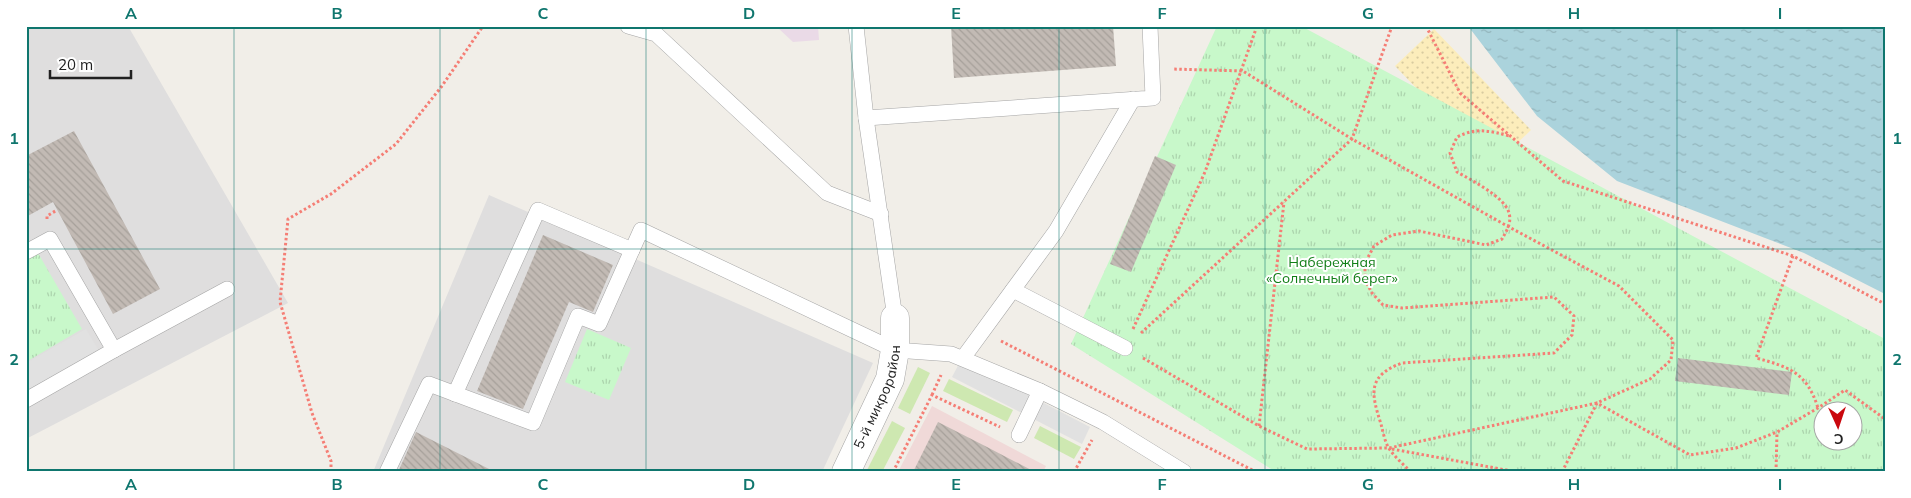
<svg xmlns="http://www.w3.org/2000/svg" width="1911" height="498" font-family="Mulish,sans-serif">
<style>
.residential{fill:#dfdede}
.commercial{fill:#f0d9d8}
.industrial{fill:#eadae7}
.grass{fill:#cee8b1}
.sand{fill:url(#sand-dots)}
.park{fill:url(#park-tufts);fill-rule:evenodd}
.parking{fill:#e1e1e1}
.water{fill:url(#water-ripples)}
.building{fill:url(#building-back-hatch)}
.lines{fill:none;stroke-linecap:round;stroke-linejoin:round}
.service-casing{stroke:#a5a5a5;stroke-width:16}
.minor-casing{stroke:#a5a5a5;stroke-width:29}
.path{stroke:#f57e75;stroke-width:3;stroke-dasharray:2.5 2.5;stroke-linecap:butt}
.service{stroke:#fff;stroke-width:15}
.minor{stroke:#fff;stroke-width:28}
.grid{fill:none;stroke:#0f766e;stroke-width:1;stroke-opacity:0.55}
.labels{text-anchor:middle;stroke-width:4;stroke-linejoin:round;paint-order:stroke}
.park-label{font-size:14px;fill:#107e16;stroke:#fff}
.street-label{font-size:14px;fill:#212121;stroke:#fff}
.neatline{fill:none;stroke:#0f766e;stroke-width:2}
.grid-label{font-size:16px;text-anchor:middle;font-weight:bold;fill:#0f766e}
</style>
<defs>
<pattern id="sand-dots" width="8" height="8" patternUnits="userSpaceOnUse" patternTransform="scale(1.25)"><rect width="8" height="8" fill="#fcedbb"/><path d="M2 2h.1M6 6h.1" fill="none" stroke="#d8cba0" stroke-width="1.8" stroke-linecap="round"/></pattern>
<pattern id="park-tufts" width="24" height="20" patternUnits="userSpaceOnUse" patternTransform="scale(1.25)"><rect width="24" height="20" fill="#c8f8ca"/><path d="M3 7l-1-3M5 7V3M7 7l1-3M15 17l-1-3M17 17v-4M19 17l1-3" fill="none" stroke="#acd4ad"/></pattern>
<pattern id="water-ripples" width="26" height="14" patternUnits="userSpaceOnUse" patternTransform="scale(1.25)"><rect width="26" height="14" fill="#abd3dc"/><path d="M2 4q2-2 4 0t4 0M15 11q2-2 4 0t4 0" fill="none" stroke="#93b5bc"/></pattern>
<pattern id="building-back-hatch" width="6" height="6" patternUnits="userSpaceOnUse" patternTransform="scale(1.25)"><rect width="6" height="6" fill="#c2bab4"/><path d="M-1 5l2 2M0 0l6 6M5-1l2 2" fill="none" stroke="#a6a09a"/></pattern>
</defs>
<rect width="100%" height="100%" fill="#f1eee8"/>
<g class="residential">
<polygon points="26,26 128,26 288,303 26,439"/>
<polygon points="489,195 873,363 822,472 373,472"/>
</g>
<polygon class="commercial" points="932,406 1046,466 1043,472 898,472"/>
<polygon class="industrial" points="776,26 818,26 819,40 793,42"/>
<g class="grass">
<polygon points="918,367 930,373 910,414 898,408"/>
<polygon points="949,379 1013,410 1007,422 943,391"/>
<polygon points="892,421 905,428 882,472 866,472"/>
<polygon points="1040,426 1081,447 1074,459 1034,438"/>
</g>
<polygon class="sand" points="1434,29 1531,130 1492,167 1395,66"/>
<g class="park">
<path d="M1217,26H1301L1885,339V472H1276L1071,344ZM1824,410H1854V440H1824Z"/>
<polygon points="38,253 82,329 26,362 26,259"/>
<polygon points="587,329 631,348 609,400 565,382"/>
</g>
<g class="parking">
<polygon points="86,329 99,351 26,391 26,363"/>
<polygon points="961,360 1090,427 1082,444 952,377"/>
</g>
<polygon class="water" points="1468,26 1885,26 1885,294 1804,253 1617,181 1537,116"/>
<g class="building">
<polygon points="951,26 1113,26 1116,66 954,78"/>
<polygon points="74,131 160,289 113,314 53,202 26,217 26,156"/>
<polygon points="1155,156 1176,165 1131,272 1110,264"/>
<polygon points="543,235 613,265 593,312 569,302 523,409 477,391"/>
<polygon points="1678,358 1792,372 1789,395 1675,381"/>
<polygon points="938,422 987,447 1035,472 913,472"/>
<polygon points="416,432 495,472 398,472"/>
</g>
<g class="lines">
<g class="service-casing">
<g id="service">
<polyline points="628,26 656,34 827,193 881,214"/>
<polyline points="856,26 866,118 895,318"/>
<polyline points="866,118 1153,98 1150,26"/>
<polyline points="26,252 50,239 114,350"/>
<polyline points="1013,290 1125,348"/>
<polyline points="963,358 1056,231 1133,99"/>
<polyline points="455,394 538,210 632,250"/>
<polyline points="26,400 114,350 227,289"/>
<polyline points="1019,435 1040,391"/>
<polyline points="387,472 429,384 533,423 578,316 599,324 641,230 895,350 951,354 1040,391 1103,422 1184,472"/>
</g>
</g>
<g class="minor-casing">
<g id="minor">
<path id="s1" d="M846,472L890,379L895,350V318"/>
</g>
</g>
<g class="path">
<polyline points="1426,26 1460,93 1563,181 1793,256 1885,304"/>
<polyline points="47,219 47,216 57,210"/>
<path d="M1793,256L1756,358C1790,367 1807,373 1818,408"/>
<polyline points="1133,329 1205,172 1257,26"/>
<polyline points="1141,333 1352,139 1392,26"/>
<polyline points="1001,341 1256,472"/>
<polyline points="1143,358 1259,426 1307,449 1389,448 1597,403 1650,379 1671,360 1673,340 1619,286 1509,227 1352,139 1243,71 1172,69"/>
<polyline points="932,395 941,375"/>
<polyline points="1259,426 1284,202"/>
<polyline points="1392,449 1517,472"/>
<polyline points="331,472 331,461 312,413 280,302 288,219 331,194 396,144 442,86 483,26"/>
<polyline points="893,472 932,395 1000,427"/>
<polyline points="1074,472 1092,440"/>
<path d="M1411,472C1404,465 1396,458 1390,450C1385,443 1383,432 1381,424C1371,393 1367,376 1402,363L1554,353L1572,335L1574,316L1554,297L1402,308L1383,305L1372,293L1365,280V263L1374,246L1392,235L1419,231L1486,245L1502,239C1506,232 1512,223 1509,213C1505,197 1471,180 1457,172L1450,153L1457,137C1477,127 1489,131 1510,136"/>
<polyline points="1562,472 1597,403 1690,455 1736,448 1777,432 1818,408 1845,390 1885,419"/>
<polyline points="1776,472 1777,432"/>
</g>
<use href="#service" class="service"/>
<use href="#minor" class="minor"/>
</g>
<path class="grid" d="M234,26V472M440,26V472M646,26V472M852,26V472M1059,26V472M1265,26V472M1471,26V472M1677,26V472M26,249H1885"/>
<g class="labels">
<g class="park-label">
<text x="1332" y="267">Набережная<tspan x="1332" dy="16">«Солнечный берег»</tspan></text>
</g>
<g class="street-label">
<text dy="5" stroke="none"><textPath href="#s1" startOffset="82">5-й микрорайон</textPath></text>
</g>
</g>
<rect width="1911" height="498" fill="none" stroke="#ffffff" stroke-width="55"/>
<g transform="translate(1838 426) rotate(177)"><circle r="24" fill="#ffffff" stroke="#a6a6a6"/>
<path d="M0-4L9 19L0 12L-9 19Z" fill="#ca080e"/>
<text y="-8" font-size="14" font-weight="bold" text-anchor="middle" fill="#212121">С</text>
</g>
<path d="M50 70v8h81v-8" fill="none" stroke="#212121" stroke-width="2.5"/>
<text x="58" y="70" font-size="15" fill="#212121" stroke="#ffffff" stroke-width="4" paint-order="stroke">20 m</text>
<rect x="28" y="28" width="1856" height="442" class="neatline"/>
<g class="grid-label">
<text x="131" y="19">A</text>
<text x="337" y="19">B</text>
<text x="543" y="19">C</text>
<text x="749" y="19">D</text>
<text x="956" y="19">E</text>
<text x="1162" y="19">F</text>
<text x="1368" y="19">G</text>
<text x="1574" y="19">H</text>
<text x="1780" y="19">I</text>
<text x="14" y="144">1</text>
<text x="1897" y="144">1</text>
<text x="14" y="365">2</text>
<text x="1897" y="365">2</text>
<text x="131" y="490">A</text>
<text x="337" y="490">B</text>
<text x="543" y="490">C</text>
<text x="749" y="490">D</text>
<text x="956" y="490">E</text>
<text x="1162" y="490">F</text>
<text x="1368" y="490">G</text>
<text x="1574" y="490">H</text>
<text x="1780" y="490">I</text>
</g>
</svg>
